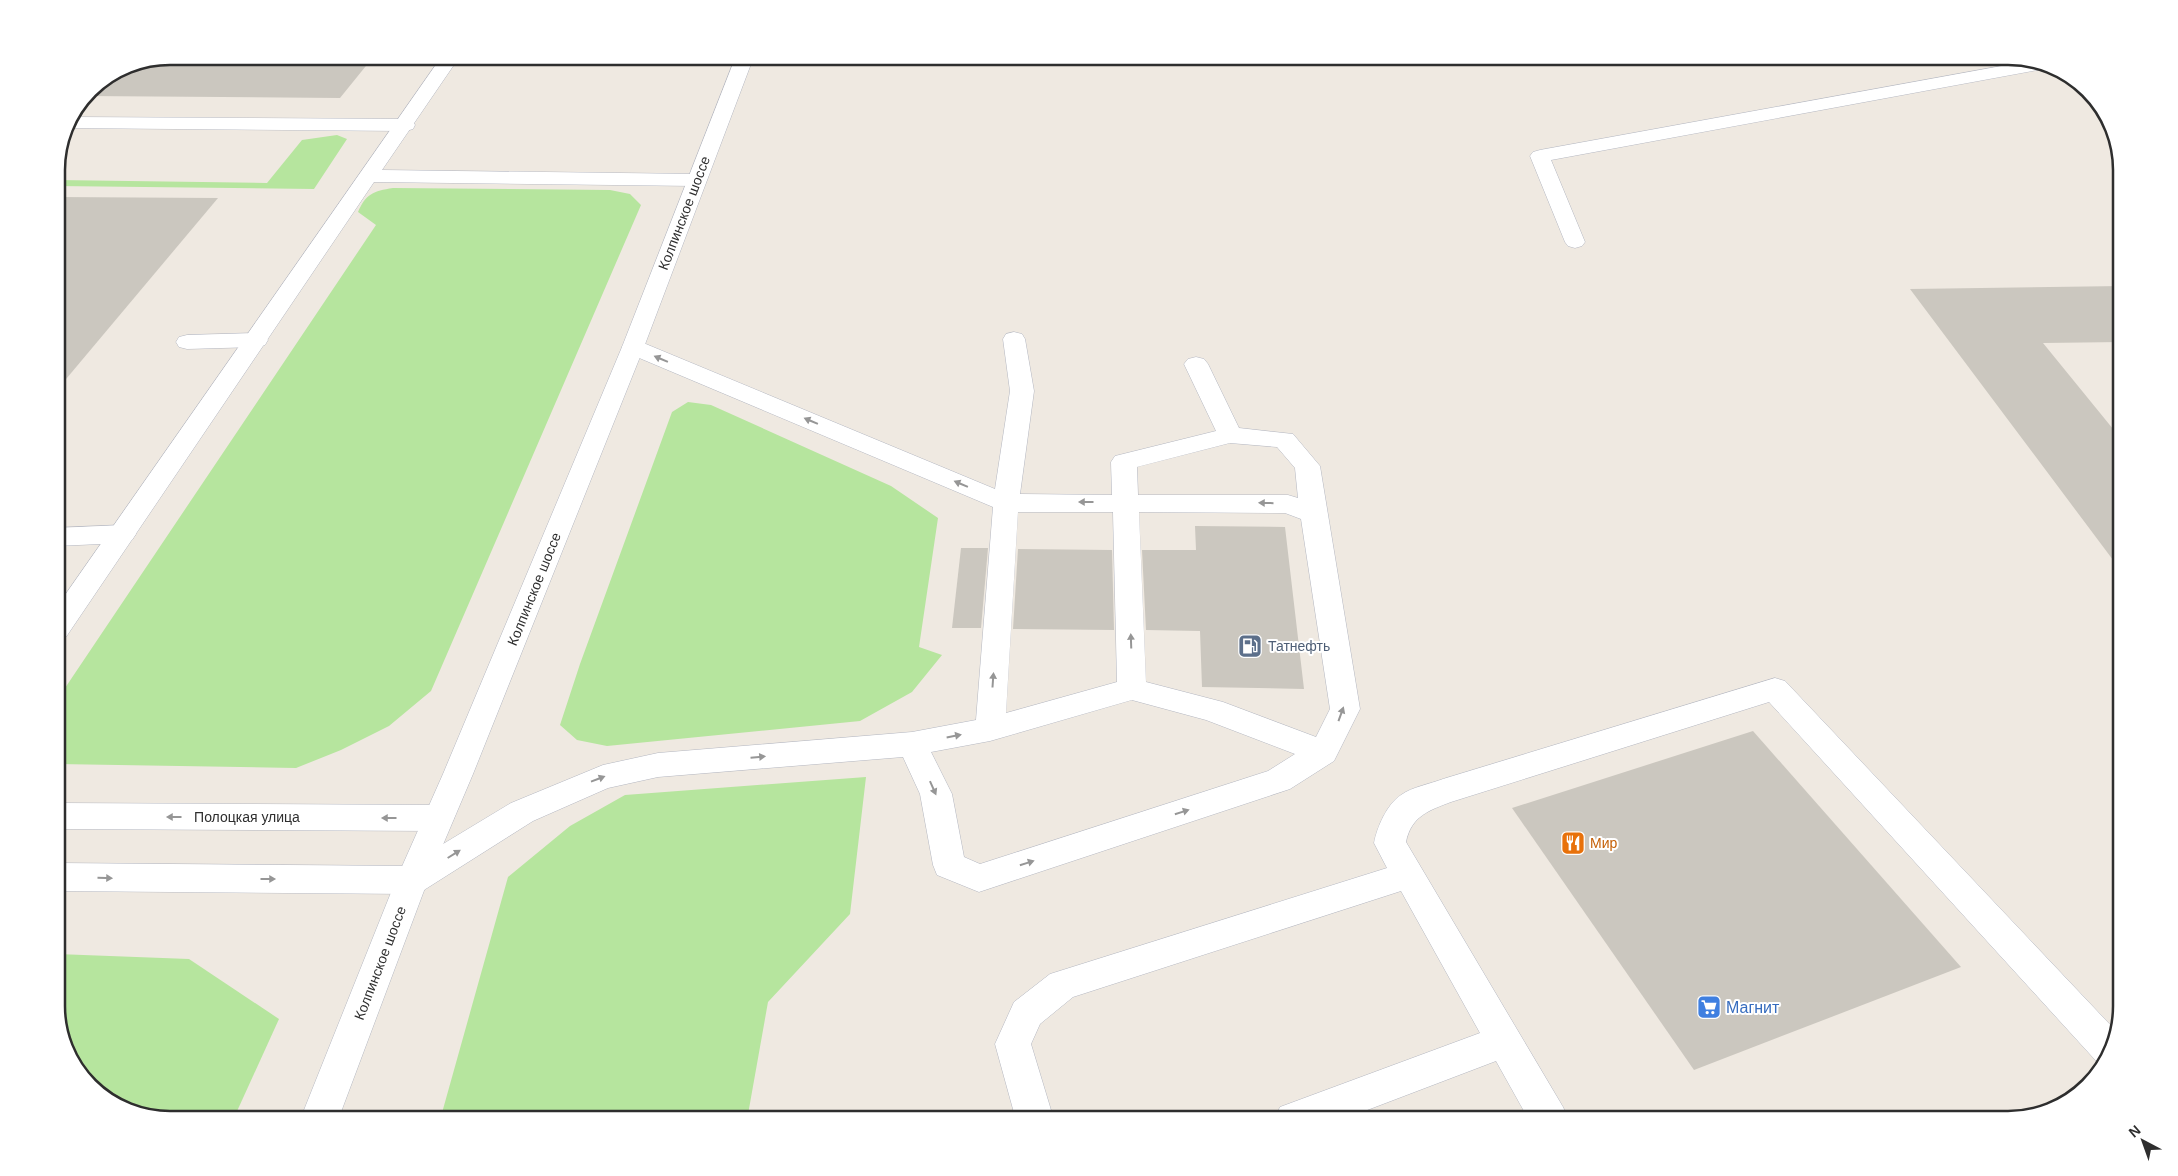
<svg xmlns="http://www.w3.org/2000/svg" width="2178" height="1176" font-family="Helvetica,sans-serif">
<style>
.green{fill:#b6e59e}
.building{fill:#cbc7bf}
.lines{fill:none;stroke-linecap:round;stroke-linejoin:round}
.lane-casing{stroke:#b4b7c1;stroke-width:1}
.street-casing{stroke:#b4b7c1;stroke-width:1}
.secondary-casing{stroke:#b4b7c1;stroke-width:1}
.lane{fill:#fff;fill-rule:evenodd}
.street{fill:#fff;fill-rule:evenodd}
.secondary{fill:#fff;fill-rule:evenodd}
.oneway{fill:#969696}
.labels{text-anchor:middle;stroke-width:4;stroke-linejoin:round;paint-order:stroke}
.street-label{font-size:14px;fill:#2e2e2e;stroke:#fff}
.service-label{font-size:14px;fill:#4e5e75;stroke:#fff;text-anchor:start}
.food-label{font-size:14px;fill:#c56008;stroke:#fff;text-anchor:start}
.near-shop-label{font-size:16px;fill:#366cbe;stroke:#fff;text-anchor:start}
.rim{fill:none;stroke:#2e2e2e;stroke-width:2.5}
</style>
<rect width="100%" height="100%" fill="#efe9e1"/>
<g class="green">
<polygon points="337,135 347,139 314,189 56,186 56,180 267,183 302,140"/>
<path d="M393,188L610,190L630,194L641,205L431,691L389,726L341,750L296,768L57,764V692L63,691L376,225L358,212C366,194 373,191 393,188Z"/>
<polygon points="688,402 711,405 891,486 938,518 919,647 942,655 912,692 860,721 607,746 577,740 560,725 580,664 672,412"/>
<polygon points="866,777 850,914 768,1002 747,1120 440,1120 508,877 570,826 625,795"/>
<polygon points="57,954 189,959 279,1019 233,1120 170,1120 119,1108 75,1069 57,1014"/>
</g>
<g class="building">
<polygon points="170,56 304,57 374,56 340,98 85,96 90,89 126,65"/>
<polygon points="56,197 218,198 56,391"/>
<polygon points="2122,286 2122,342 2043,343 2122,440 2122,572 1910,289"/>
<polygon points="1195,526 1285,527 1304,689 1202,687 1200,631 1146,630 1142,550 1196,550"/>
<polygon points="961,548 988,548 981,628 952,628"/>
<polygon points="1018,549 1112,550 1114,630 1013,629"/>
<polygon points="1753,731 1961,967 1694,1070 1512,808"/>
</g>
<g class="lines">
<g class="lane-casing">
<g id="lane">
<polygon points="2029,61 2050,66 2043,69 1551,160 1585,242 1582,246 1575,248 1568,246 1565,242 1530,156 1533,152 1540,150"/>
<polygon points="71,117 406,119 413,121 415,125 413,129 406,131 65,128"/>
<path d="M1014,332L1022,334L1025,339L1034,391L1020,494L1112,495L1111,462L1115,456L1216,431L1184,364L1188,359L1196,357L1204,359L1208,364L1239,428L1293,434L1320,466L1360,709L1334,761L1290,789L979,892L937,875L933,865L920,794L903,757L658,777L608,788L533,821L424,890L412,894L400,890L396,880L400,870L511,803L603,765L658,753L912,732L976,720L993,507L625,352L622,347L625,342L633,340L641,342L995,489L1010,391L1003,339L1006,334ZM1230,443L1277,447L1295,468L1298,498L1288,495H1138L1137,467ZM1018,512H1113L1117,682L1006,713ZM1139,512L1285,513L1301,519L1330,709L1316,737L1223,702L1146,682ZM1132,700L1206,720L1295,754L1268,771L980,864L964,857L952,794L931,752L990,741Z"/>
<polygon points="257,333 265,335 268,340 265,345 257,347 187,349 179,347 176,342 179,337 187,335"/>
<polygon points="123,525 132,528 136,534 132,540 123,543 56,546 56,528"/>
<path d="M1775,678L1785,681L2116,1031L2110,1057L2103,1065L2098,1063L1769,702L1451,802C1430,810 1411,816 1406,842L1563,1107L1569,1120H1529L1496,1061L1341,1120H1274L1280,1107L1480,1033L1401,891L1073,997L1040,1024L1031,1044L1054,1120H1016L995,1044L1014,1002L1050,974L1387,868L1374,843C1377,827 1387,804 1401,795C1412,787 1430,784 1443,779Z"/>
</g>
</g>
<g class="street-casing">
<g id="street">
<polygon points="442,56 460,56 382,170 696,174 703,176 706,180 703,184 696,186 374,182 66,637 56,640 56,608"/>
<polygon points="57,803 438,805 449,809 454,818 449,827 438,831 57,829"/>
<polygon points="57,863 412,866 424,870 428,880 424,890 412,894 57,891"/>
</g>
</g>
<g class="secondary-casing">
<polygon id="secondary" points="736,56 754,56 644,347 473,774 428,880 338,1120 300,1120 396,880 443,774 622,347"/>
</g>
<use href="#lane" class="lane"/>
<use href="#street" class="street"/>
<use href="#secondary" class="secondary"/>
</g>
<defs><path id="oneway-solid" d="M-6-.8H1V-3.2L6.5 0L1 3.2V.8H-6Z" transform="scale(1.25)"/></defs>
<g class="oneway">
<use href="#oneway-solid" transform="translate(661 359) rotate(-157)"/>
<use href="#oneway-solid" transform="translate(811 421) rotate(-157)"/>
<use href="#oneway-solid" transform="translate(961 484) rotate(-157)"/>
<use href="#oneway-solid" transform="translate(1086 502) rotate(180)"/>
<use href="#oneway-solid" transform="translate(1266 503) rotate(-179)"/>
<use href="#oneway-solid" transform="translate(1131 641) rotate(-92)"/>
<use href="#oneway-solid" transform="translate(993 680) rotate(-86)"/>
<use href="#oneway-solid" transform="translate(1341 714) rotate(-70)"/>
<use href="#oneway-solid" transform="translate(954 736) rotate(-11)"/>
<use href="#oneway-solid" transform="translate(758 757) rotate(-5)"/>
<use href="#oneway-solid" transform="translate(598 779) rotate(-21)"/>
<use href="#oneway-solid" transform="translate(933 788) rotate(66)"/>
<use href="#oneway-solid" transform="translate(1182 812) rotate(-18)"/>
<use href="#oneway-solid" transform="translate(174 817) rotate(-180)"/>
<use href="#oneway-solid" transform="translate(389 818) rotate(-180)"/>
<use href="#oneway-solid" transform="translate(454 854) rotate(-32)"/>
<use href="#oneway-solid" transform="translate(1027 863) rotate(-18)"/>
<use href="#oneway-solid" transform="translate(105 878) rotate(1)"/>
<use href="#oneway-solid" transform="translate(268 879)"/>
</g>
<defs>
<g id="fuel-square" transform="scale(1.25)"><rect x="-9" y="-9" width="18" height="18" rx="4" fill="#5c6f8a" stroke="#fff"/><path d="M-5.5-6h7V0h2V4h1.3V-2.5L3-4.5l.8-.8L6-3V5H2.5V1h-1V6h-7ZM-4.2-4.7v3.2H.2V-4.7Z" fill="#fff"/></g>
<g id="restaurant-square" transform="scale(1.25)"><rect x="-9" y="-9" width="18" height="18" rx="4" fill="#e8710a" stroke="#fff"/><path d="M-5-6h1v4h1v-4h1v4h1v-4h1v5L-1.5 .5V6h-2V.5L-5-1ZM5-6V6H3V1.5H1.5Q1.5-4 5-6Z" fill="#fff"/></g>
<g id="supermarket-square" transform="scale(1.25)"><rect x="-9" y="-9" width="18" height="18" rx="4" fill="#3f7fe0" stroke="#fff"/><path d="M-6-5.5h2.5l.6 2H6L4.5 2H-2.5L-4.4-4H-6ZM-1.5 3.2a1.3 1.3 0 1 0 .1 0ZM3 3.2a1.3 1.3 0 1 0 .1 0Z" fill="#fff"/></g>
</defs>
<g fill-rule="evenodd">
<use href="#fuel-square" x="1250" y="646"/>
<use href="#restaurant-square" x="1573" y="843"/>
<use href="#supermarket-square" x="1709" y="1007"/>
</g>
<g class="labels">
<g class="street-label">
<text transform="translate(684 213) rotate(-69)" y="5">Колпинское шоссе</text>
<text transform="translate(534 589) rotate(-68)" y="5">Колпинское шоссе</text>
<text x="247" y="822">Полоцкая улица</text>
<text transform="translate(380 963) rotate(-69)" y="5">Колпинское шоссе</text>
</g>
<g class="service-label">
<text x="1268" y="651">Татнефть</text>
</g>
<g class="food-label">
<text x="1590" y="848">Мир</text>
</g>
<g class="near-shop-label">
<text x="1726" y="1013">Магнит</text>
</g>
</g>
<path d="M0 0H2178V1176H0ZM170 65H2008A105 105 0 0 1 2113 170V1006A105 105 0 0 1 2008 1111H170A105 105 0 0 1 65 1006V170A105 105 0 0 1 170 65Z" fill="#fff" fill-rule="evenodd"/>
<path class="rim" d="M170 65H2008A105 105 0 0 1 2113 170V1006A105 105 0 0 1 2008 1111H170A105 105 0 0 1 65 1006V170A105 105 0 0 1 170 65Z"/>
<g transform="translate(2143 1141) rotate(319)" stroke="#ffffff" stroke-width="4" paint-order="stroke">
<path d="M0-4L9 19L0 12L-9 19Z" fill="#2e2e2e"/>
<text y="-8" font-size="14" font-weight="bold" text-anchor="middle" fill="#2e2e2e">N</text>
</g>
</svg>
